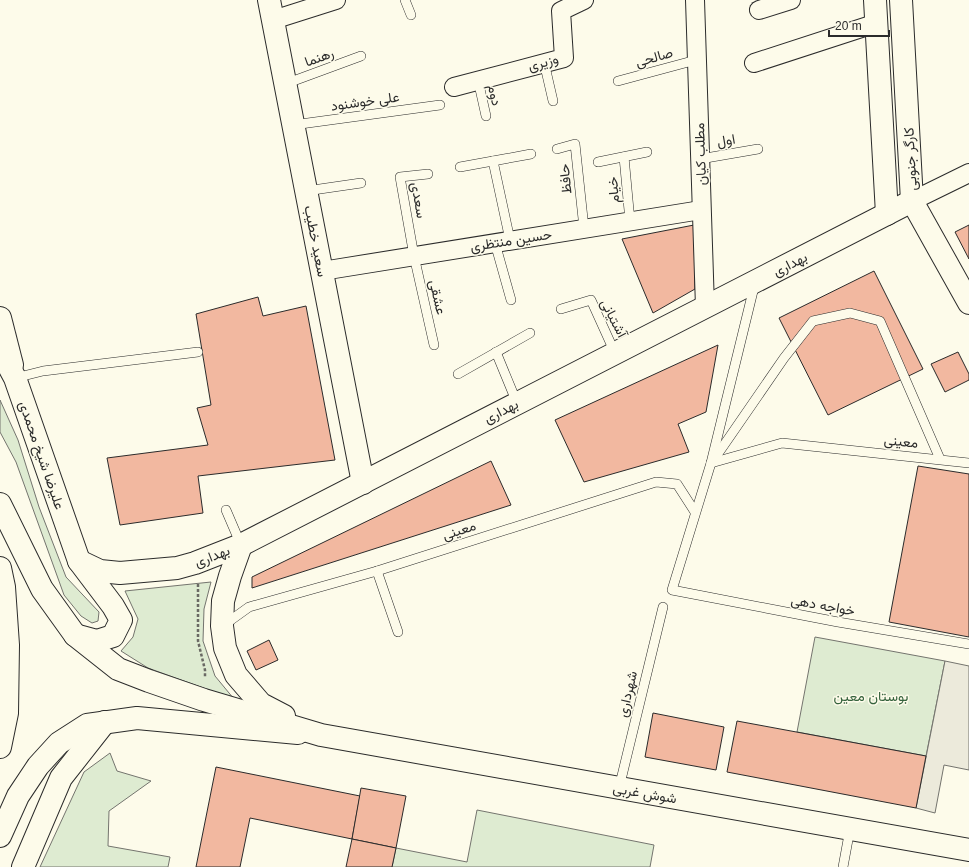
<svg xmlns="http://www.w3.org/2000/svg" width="969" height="867" font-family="Arial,Vazirmatn,sans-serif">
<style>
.green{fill:#deebd1;stroke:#74746e}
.parking{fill:#eceadb;stroke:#74746e}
.building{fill:#f2b8a0;stroke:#2b2b2b}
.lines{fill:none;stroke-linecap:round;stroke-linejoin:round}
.service-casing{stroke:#2b2b2b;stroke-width:10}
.minor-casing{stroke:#2b2b2b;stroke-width:20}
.tertiary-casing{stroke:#2b2b2b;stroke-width:24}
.secondary-casing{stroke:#2b2b2b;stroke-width:24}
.primary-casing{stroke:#2b2b2b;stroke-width:24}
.path{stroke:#6a6964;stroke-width:2.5;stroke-dasharray:3 2;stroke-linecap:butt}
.service{stroke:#fdfbea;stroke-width:9}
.minor{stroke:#fdfbea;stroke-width:18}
.tertiary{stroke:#fdfbea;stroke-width:22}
.secondary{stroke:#fdfbea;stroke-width:22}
.primary{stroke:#fdfbea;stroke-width:22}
.labels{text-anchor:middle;stroke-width:3;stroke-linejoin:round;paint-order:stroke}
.street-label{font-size:14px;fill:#2b2b2b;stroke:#fdfbea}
.park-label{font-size:14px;fill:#34623c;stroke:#fdfbea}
</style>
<rect width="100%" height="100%" fill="#fdfbea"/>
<g class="green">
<polygon points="0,400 18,440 39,507 66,577 99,612 98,621 92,623 81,616 64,595 16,462 0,432"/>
<polygon points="211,582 204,609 203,641 215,676 234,699 148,668 121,651 133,637 138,619 125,591"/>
<polygon points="815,637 945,661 926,756 797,732"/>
<polygon points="110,753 117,771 151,781 109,811 108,846 170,857 168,867 40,867 84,772"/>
<polygon points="477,810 654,845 650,867 392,867 396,848 467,862"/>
</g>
<polygon class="parking" points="945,661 969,666 969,770 944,765 935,813 916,808"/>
<g class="building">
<polygon points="694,225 695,289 653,313 622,239"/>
<polygon points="969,225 969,259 955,232"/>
<polygon points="874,271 923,369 828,415 779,318"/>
<polygon points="258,297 263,316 306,306 335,460 198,476 203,513 120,525 107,458 208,445 197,408 211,405 196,314"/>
<polygon points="718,345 706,412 678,424 689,452 584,482 555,420"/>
<polygon points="958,352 969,374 969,380 945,392 931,364"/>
<polygon points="491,461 511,505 252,588 252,577"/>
<polygon points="918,466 969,474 969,637 889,622"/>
<polygon points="269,640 278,660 256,670 247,651"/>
<polygon points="653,713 724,727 716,770 645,757"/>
<polygon points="737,721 926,756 916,808 727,772"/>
<polygon points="216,767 360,796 352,839 250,818 240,867 196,867"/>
<polygon points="361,788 406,796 396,848 352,839"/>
<polygon points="352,839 396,848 392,867 346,867"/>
</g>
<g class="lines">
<g class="service-casing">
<g id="service">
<polyline points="405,0 411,15"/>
<polyline points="544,62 553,101"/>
<polyline points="478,80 486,116"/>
<polyline points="618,81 696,60"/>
<polyline points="285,84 361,56"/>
<polyline points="293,125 440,105"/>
<polyline points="557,149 575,144 584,228"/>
<polyline points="624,157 630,221"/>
<polyline points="700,159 758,149"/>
<polyline points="493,161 510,240"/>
<polyline points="598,162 647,152"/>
<polyline points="460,167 531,154"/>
<polyline points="428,174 400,177 414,256 434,345"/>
<polyline points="306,191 361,183"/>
<polyline points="495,243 511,300"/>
<polyline points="755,283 711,463 672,590 838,622 969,644"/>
<polyline points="561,309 591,300 615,353"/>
<polyline points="496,352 517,403"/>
<polyline points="458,374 530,333"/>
<polyline points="15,378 43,371 198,352"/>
<polyline points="715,458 784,358 813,321 850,313 880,321 940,459"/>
<polyline points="711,463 782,443 969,463"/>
<polyline points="226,510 241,545"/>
<polyline points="377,571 398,632"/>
<polyline points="224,625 249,607 377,571 656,482 677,484 695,512"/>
<polyline points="619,788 663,607"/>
<polyline points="843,867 850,829"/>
</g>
</g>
<g class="minor-casing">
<g id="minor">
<polyline points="695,0 705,307"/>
<polyline points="759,10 791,0"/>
<polyline points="273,20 336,0"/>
<polyline points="754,63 877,23"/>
<polyline points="454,87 564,58 561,11 584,0"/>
<polyline points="912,201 969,173"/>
<polyline points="322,271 701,210"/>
</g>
</g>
<g class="tertiary-casing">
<g id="tertiary">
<polyline points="269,0 363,483"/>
<polyline points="0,318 12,365"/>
<polyline points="0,350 15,378 79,561 113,606 121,620 113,636 97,641 75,635"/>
<polyline points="79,561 100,571 120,573 177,568 195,563 241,545 912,201"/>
</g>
</g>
<g class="secondary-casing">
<g id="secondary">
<polyline points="0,568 4,587 8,645 7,713 0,747"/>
<polyline points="0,836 18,796 38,766 59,743 87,725 137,718 298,733"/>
</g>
</g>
<g class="primary-casing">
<g id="primary">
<polyline points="875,0 887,214"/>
<polyline points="901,0 912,201 969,303"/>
<polyline points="0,504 42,589 75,635 118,669 149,681 204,700 321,735 969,850"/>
<polyline points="241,545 230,576 223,601 222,626 225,648 236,675 261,704 284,716"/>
<polyline points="23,867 61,778 105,722"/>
</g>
</g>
<polyline class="path" points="198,584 198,641 205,670 205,678"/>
<use href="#service" class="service"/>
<use href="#minor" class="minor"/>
<use href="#tertiary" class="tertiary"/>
<use href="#secondary" class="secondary"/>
<use href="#primary" class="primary"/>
</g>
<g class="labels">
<g class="street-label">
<text transform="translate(319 57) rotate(-20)" y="5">رهنما</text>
<text transform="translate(654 57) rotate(-16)" y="5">صالحی</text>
<text transform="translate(543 62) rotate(-16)" y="5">وزیری</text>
<text transform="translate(495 95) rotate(77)" y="5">دوم</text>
<text transform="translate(365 101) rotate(-8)" y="5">علی خوشنود</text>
<text transform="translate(726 140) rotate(-10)" y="5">اول</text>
<text transform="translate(700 154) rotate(-92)" y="5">مطلب کیان</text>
<text transform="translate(910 159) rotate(-93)" y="5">کارگر جنوبی</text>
<text transform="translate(565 179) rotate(-96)" y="5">حافظ</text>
<text transform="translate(613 190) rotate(-95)" y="5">خیام</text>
<text transform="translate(419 200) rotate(80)" y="5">سعدی</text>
<text transform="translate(511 240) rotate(-9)" y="5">حسین منتظری</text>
<text transform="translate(316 241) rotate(79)" y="5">سعید خطیب</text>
<text transform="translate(790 264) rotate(-27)" y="5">بهداری</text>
<text transform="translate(438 297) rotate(77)" y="5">عشقی</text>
<text transform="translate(614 318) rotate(63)" y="5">آشتیانی</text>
<text transform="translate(501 411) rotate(-27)" y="5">بهداری</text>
<text transform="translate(901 441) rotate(6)" y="5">معینی</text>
<text transform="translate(42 455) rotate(71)" y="5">علیرضا شیخ محمدی</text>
<text transform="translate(459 530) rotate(-18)" y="5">معینی</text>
<text transform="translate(212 556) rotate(-21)" y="5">بهداری</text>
<text transform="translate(823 605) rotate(10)" y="5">خواجه دهی</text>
<text transform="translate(627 694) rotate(-77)" y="5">شهرداری</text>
<text transform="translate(645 793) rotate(10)" y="5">شوش غربی</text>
</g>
<g class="park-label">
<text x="871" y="701">بوستان معین</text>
</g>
</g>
<path d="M829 30v6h60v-6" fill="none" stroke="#2b2b2b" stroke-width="2"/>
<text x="835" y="30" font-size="12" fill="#2b2b2b" stroke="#fdfbea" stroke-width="3" paint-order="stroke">20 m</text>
</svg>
